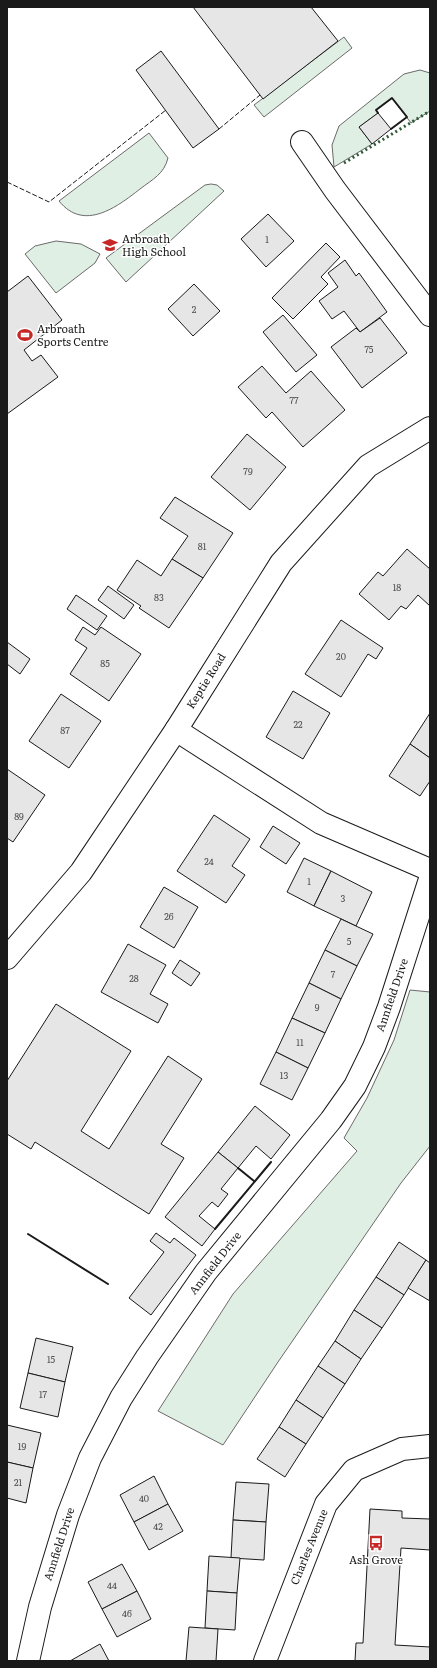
<svg xmlns="http://www.w3.org/2000/svg" width="437" height="1668" font-family="Literata,serif">
<style>
.green{fill:#e0efe3;stroke:#6a6a6a}
.building{fill:#e6e6e6;stroke:#1a1a1a}
.lines{fill:none;stroke-linecap:round;stroke-linejoin:round}
.minor-casing{stroke:#1a1a1a;stroke-width:24}
.secondary-casing{stroke:#1a1a1a;stroke-width:24}
.minor{stroke:#fff;stroke-width:22}
.secondary{stroke:#fff;stroke-width:22}
.hedge{stroke:#2b5a34;stroke-width:3;stroke-dasharray:2 3;stroke-linecap:butt}
.fence{stroke:#1a1a1a;stroke-width:1;stroke-dasharray:5 2;stroke-linecap:butt}
.wall{stroke:#1a1a1a;stroke-width:2}
.labels{text-anchor:middle;stroke-width:3;stroke-linejoin:round;paint-order:stroke}
.number-label{font-size:9px;fill:#4d4d4d}
.poi-label{font-size:11px;fill:#1a1a1a;stroke:#fff;text-anchor:start}
.street-label{font-size:11px;fill:#1a1a1a;stroke:#fff}
</style>
<rect width="100%" height="100%" fill="#fff"/>
<g class="green">
<polygon points="344,37 352,48 264,117 254,105"/>
<polygon points="420,70 430,73 430,111 411,123 392,98 376,110 378,113 359,127 372,144 334,167 332,145 339,126 404,74"/>
<path d="M149,133L168,158C164,174 153,179 140,189C117,207 84,232 59,201Z"/>
<polygon points="211,184 217,185 224,191 126,282 106,258 205,185"/>
<polygon points="56,241 81,244 100,254 95,263 56,293 25,254 35,246"/>
<polygon points="410,990 430,992 430,1146 401,1183 278,1362 223,1445 158,1411 233,1294 357,1151 344,1138 367,1098 394,1040"/>
</g>
<g class="building">
<polygon points="193,7 311,7 338,41 263,99"/>
<polygon points="161,51 219,129 193,148 136,70"/>
<polygon points="378,113 391,129 372,144 359,127"/>
<polygon points="268,214 294,241 266,267 241,239"/>
<polygon points="326,243 340,257 321,277 328,284 293,319 272,298"/>
<polygon points="345,260 356,276 359,273 387,312 360,332 344,311 332,319 319,301 338,287 328,273"/>
<polygon points="28,276 62,320 24,350 32,361 41,355 58,377 7,414 7,292"/>
<polygon points="194,284 220,311 193,336 168,309"/>
<polygon points="283,315 317,355 296,372 263,332"/>
<polygon points="380,318 407,353 362,388 331,347 356,328 360,332"/>
<polygon points="262,366 286,393 311,371 345,410 303,447 272,412 266,418 238,387"/>
<polygon points="247,434 286,467 250,510 211,477"/>
<polygon points="175,497 233,533 203,578 172,559 188,536 160,518"/>
<polygon points="407,549 430,569 430,606 418,595 406,609 401,606 389,620 359,594 378,572 383,576"/>
<polygon points="172,559 203,578 169,628 139,608 141,606 117,590 137,560 161,576"/>
<polygon points="108,586 134,605 124,619 98,600"/>
<polygon points="76,595 107,616 97,630 67,609"/>
<polygon points="341,620 383,648 376,659 368,654 341,697 305,674"/>
<polygon points="83,627 95,635 101,627 141,654 109,701 70,674 87,648 75,640"/>
<polygon points="7,642 30,659 20,674 7,664"/>
<polygon points="293,691 330,713 303,759 266,737"/>
<polygon points="61,694 101,721 69,768 29,741"/>
<polygon points="430,713 430,758 410,744"/>
<polygon points="410,744 430,758 430,781 420,796 389,776"/>
<polygon points="7,769 45,795 13,842 7,838"/>
<polygon points="214,815 250,839 232,866 245,875 226,903 177,871"/>
<polygon points="273,826 300,843 286,864 260,847"/>
<polygon points="304,858 331,871 314,906 287,892"/>
<polygon points="331,871 372,892 356,926 314,906"/>
<polygon points="164,887 198,907 174,948 140,927"/>
<polygon points="341,919 373,934 357,966 325,950"/>
<polygon points="128,944 166,965 150,994 168,1004 158,1023 101,992"/>
<polygon points="325,950 357,966 341,999 309,983"/>
<polygon points="180,960 200,973 191,986 172,973"/>
<polygon points="309,983 341,999 325,1033 292,1018"/>
<polygon points="56,1004 131,1051 81,1131 109,1149 168,1056 202,1079 161,1144 184,1158 149,1214 35,1142 31,1149 7,1134 7,1081"/>
<polygon points="292,1018 325,1033 308,1068 276,1052"/>
<polygon points="276,1052 308,1068 292,1100 260,1084"/>
<polygon points="255,1106 290,1135 271,1159 256,1146 238,1168 218,1152"/>
<polygon points="218,1152 238,1168 221,1189 228,1194 218,1207 212,1202 199,1216 215,1229 202,1246 165,1217"/>
<polygon points="156,1233 170,1243 174,1238 196,1255 151,1315 129,1298 164,1252 150,1241"/>
<polygon points="399,1242 426,1260 404,1295 376,1277"/>
<polygon points="426,1260 430,1263 430,1301 408,1288"/>
<polygon points="376,1277 404,1295 382,1328 354,1310"/>
<polygon points="354,1310 382,1328 361,1359 335,1341"/>
<polygon points="36,1338 73,1347 65,1382 28,1373"/>
<polygon points="335,1341 361,1359 345,1384 318,1366"/>
<polygon points="318,1366 345,1384 323,1418 296,1400"/>
<polygon points="28,1373 65,1382 58,1417 20,1408"/>
<polygon points="296,1400 323,1418 306,1444 279,1427"/>
<polygon points="7,1425 41,1433 33,1468 7,1462"/>
<polygon points="279,1427 306,1444 285,1477 257,1459"/>
<polygon points="7,1462 33,1468 26,1503 7,1498"/>
<polygon points="154,1476 168,1504 134,1522 120,1495"/>
<polygon points="236,1482 269,1484 266,1522 233,1520"/>
<polygon points="168,1504 183,1531 149,1550 134,1522"/>
<polygon points="370,1509 402,1511 402,1518 430,1519 430,1550 401,1548 395,1645 430,1647 430,1661 355,1661 356,1643 363,1643"/>
<polygon points="233,1520 266,1522 264,1560 231,1558"/>
<polygon points="209,1556 240,1558 237,1593 207,1591"/>
<polygon points="122,1564 137,1591 102,1609 88,1582"/>
<polygon points="137,1591 151,1619 117,1637 102,1609"/>
<polygon points="207,1591 237,1593 235,1630 205,1628"/>
<polygon points="189,1627 218,1629 216,1661 186,1661"/>
<polygon points="100,1644 109,1661 70,1661"/>
</g>
<g class="lines">
<g class="minor-casing">
<g id="minor">
<polyline points="302,142 335,190 430,315"/>
<polyline points="176,730 321,823 430,870"/>
<polyline points="28,1661 40,1607 68,1515 90,1458 121,1398 147,1357 206,1272 331,1120 355,1086 374,1047 389,1007 430,879"/>
<polyline points="265,1661 326,1504 354,1470 402,1449 430,1446"/>
</g>
</g>
<g class="secondary-casing">
<polyline id="secondary" points="7,958 81,872 176,730 281,563 368,466 430,428"/>
</g>
<use href="#minor" class="minor"/>
<use href="#secondary" class="secondary"/>
<polyline class="hedge" points="344,163 430,111"/>
<g class="fence">
<polyline points="219,129 260,95"/>
<polyline points="7,182 49,202 166,110"/>
</g>
<g class="wall">
<polyline points="378,113 376,110 392,98 407,117 391,129"/>
<polyline points="238,1168 254,1181"/>
<polyline points="215,1229 271,1162"/>
<polyline points="28,1234 108,1284"/>
</g>
</g>
<defs>
<g id="school-bare" transform="scale(1.2)"><path d="M0-5L7-2L0 1L-7-2ZM-4 1L0 2.5L4 1V4Q0 6-4 4Z" fill="#c62828" stroke="#fff" stroke-width="2.5" paint-order="stroke"/></g>
<g id="stadium-bare" transform="scale(1.2)"><path d="M0-5a6.5 5 0 1 0 0 10a6.5 5 0 1 0 0-10ZM-3.5-1.8h7v3.6h-7Z" fill="#c62828" stroke="#fff" stroke-width="2.5" paint-order="stroke"/></g>
<g id="bus-bare" transform="scale(1.2)"><path d="M-5-6H5V4H4V6H2V4H-2V6H-4V4H-5ZM-3.5-4V0h7V-4ZM-3.5 1.2v1.5H-2V1.2ZM2 1.2v1.5H3.5V1.2Z" fill="#c62828" stroke="#fff" stroke-width="2.5" paint-order="stroke"/></g>
</defs>
<g fill-rule="evenodd">
<use href="#school-bare" x="110" y="245"/>
<use href="#stadium-bare" x="25" y="335"/>
<use href="#bus-bare" x="376" y="1543"/>
</g>
<g class="labels">
<g class="number-label">
<text x="267" y="243">1</text>
<text x="194" y="313">2</text>
<text x="369" y="353">75</text>
<text x="294" y="404">77</text>
<text x="248" y="475">79</text>
<text x="202" y="550">81</text>
<text x="397" y="591">18</text>
<text x="159" y="601">83</text>
<text x="341" y="660">20</text>
<text x="105" y="667">85</text>
<text x="298" y="728">22</text>
<text x="65" y="734">87</text>
<text x="19" y="820">89</text>
<text x="209" y="865">24</text>
<text x="309" y="885">1</text>
<text x="343" y="902">3</text>
<text x="169" y="920">26</text>
<text x="349" y="945">5</text>
<text x="333" y="978">7</text>
<text x="134" y="982">28</text>
<text x="317" y="1011">9</text>
<text x="300" y="1046">11</text>
<text x="284" y="1079">13</text>
<text x="51" y="1363">15</text>
<text x="43" y="1398">17</text>
<text x="22" y="1450">19</text>
<text x="18" y="1486">21</text>
<text x="144" y="1502">40</text>
<text x="158" y="1530">42</text>
<text x="112" y="1589">44</text>
<text x="127" y="1617">46</text>
</g>
<g class="poi-label">
<text x="122" y="243">Arbroath<tspan x="122" dy="13">High School</tspan></text>
<text x="37" y="333">Arbroath<tspan x="37" dy="13">Sports Centre</tspan></text>
<text x="376" y="1564" text-anchor="middle">Ash Grove</text>
</g>
<g class="street-label">
<text transform="translate(206 681) rotate(-58)" y="4">Keptie Road</text>
<text transform="translate(392 995) rotate(-71)" y="4">Annfield Drive</text>
<text transform="translate(215 1263) rotate(-52)" y="4">Annfield Drive</text>
<text transform="translate(59 1544) rotate(-72)" y="4">Annfield Drive</text>
<text transform="translate(309 1547) rotate(-68)" y="4">Charles Avenue</text>
</g>
</g>
<rect width="437" height="1668" fill="none" stroke="#1a1a1a" stroke-width="16"/>
</svg>
